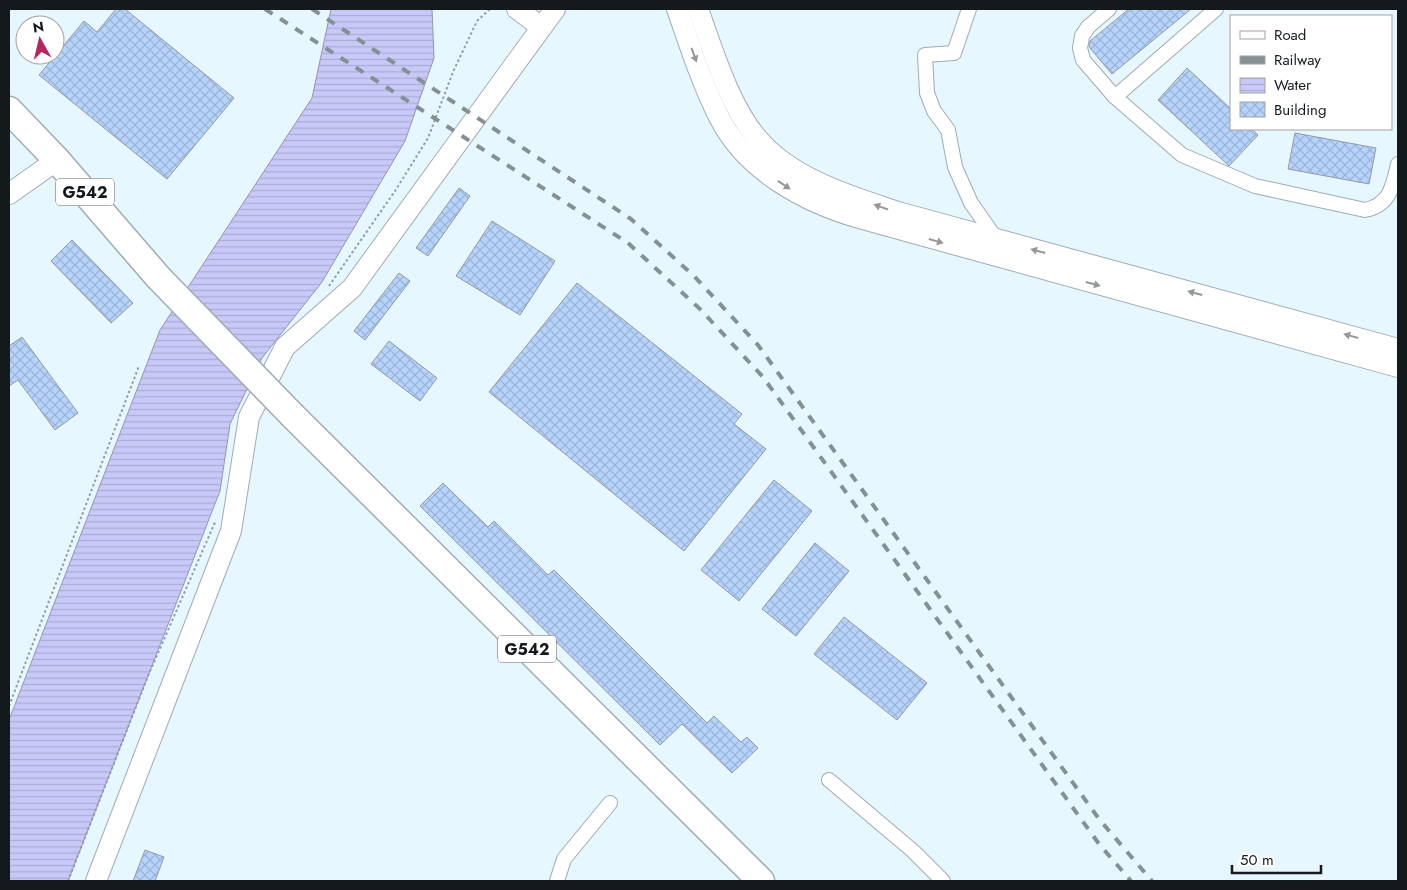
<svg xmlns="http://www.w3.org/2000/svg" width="1407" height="890" font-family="Jost,sans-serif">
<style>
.water{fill:url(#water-rules);stroke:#9294b6}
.building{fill:url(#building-cross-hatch);stroke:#929aa5}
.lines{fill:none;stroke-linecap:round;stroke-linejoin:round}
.street-casing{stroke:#9eacb4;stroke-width:16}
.secondary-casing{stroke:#9eacb4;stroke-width:22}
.highway-casing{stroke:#9eacb4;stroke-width:29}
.path{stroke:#929ea4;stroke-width:2;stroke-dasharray:2.5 2.5;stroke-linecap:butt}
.street{stroke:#fff;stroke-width:14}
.secondary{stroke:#fff;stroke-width:20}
.highway{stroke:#fff;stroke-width:26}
.rail{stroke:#859095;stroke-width:4;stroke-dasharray:9 9;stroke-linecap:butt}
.highway-bridge-casing{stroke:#9eacb4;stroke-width:29;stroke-linecap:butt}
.highway-bridge{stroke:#fff;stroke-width:26}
.oneway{fill:#959899}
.labels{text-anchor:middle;stroke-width:4;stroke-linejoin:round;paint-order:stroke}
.shield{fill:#fff;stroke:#5a5e60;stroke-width:1}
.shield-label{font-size:16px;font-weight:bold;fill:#14191c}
</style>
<defs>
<pattern id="water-rules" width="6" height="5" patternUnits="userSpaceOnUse" patternTransform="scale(1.25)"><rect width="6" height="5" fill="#c8c9f8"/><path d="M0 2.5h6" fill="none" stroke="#abacd4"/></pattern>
<pattern id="building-cross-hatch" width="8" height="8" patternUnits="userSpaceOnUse" patternTransform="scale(1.25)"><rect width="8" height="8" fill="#b6d3fc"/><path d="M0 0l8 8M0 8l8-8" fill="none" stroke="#9cb5d7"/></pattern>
</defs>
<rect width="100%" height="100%" fill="#e7f7ff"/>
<polygon class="water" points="331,9 432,9 434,58 405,141 322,282 262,358 230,424 220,491 68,881 9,881 9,720 160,330 312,98"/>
<g class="building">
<polygon points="116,9 125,9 234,98 167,179 39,75 84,21 97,32"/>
<polygon points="1129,9 1191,9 1112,74 1089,47 1090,41"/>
<polygon points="1187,68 1231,109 1231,129 1252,129 1258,135 1229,166 1158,100"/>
<polygon points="1295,133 1376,148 1369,184 1288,169"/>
<polygon points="459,188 470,196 428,256 416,248"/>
<polygon points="492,221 555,261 520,315 456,276"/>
<polygon points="72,240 133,303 111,323 51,261"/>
<polygon points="399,273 410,281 365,340 354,331"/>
<polygon points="577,283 742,414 734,424 766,449 684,551 489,392"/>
<polygon points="22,337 78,413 55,430 18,380 9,386 9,346"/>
<polygon points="389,341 437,378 420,401 371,364"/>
<polygon points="774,480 812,511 739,601 701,570"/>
<polygon points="443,483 488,527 494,521 548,575 554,570 707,723 714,716 741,742 747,737 758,748 732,773 682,724 660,745 420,506"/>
<polygon points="815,543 849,571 796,636 762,609"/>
<polygon points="844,617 927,683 897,720 814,654"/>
<polygon points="145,850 164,857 155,881 133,881"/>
</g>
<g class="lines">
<g class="street-casing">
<g id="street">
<polyline points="969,9 954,53 925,55 927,93 934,111 948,130 955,167 971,203 997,240"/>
<path d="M1109,9L1088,27L1082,36L1080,48L1083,60L1115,97L1182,155L1255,186L1365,210C1390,205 1393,186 1398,164"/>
<polyline points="1115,97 1216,9"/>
<polyline points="829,780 913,851 943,881"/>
<polyline points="557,881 564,859 610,803"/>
</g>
</g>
<g class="secondary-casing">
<g id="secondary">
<polyline points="517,9 541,27"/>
<path d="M677,9C690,46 702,84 720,119C747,171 804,202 859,218L1398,367"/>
<path d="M698,9C712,48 730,108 758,139C792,179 850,196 898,212L1398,349"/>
<polyline points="9,194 50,165"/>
<polyline points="96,881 231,531 249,417 285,347 352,288 555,9"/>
</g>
</g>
<g class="highway-casing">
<g id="highway">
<polyline points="9,110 56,159 158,277"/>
<polyline points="293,416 761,881"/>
</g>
</g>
<g class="path">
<polyline points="329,286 395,191 428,138 453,72 477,21 490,9"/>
<polyline points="9,706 139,366"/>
<polyline points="68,881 148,676 216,520"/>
</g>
<use href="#street" class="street"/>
<use href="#secondary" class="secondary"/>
<use href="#highway" class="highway"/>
<g class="rail">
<polyline points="265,9 628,243 700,309 763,377 1099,844 1131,881"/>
<polyline points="312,9 631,219 694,276 758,345 1099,819 1152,881"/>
</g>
<g class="highway-bridge-casing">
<polyline id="highway-bridge" points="158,277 293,416"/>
</g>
<use href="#highway-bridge" class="highway-bridge"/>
</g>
<defs><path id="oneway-solid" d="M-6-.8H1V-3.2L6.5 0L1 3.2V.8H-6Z" transform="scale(1.25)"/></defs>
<g class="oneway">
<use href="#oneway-solid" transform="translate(694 55) rotate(70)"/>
<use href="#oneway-solid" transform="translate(784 185) rotate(34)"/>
<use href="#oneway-solid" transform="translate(881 207) rotate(-161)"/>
<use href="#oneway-solid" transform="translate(936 241) rotate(16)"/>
<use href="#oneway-solid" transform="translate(1038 251) rotate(-165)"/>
<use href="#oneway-solid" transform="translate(1093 284) rotate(15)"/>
<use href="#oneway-solid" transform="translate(1195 293) rotate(-165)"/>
<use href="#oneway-solid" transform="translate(1351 336) rotate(-164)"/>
</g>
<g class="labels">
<g class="shield">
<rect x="56" y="178.5" width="58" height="27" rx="4"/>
<rect x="498" y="635.5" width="58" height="27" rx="4"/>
</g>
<g class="shield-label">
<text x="85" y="198">G542</text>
<text x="527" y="655">G542</text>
</g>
</g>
<rect width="1407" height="890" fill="none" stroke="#14191c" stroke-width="20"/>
<rect x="1230" y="15" width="162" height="115" fill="#ffffff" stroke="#a1a3a4"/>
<rect x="1240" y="31" width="25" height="8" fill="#ffffff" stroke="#a1a3a4"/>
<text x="1274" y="40" font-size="15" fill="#14191c">Road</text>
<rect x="1240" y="56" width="25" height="8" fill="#859095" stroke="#a1a3a4"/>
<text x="1274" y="65" font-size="15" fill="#14191c">Railway</text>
<rect x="1240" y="78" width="25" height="15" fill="url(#water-rules)" stroke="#a1a3a4"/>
<text x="1274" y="90" font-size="15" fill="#14191c">Water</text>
<rect x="1240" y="102" width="25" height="15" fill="url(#building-cross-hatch)" stroke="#a1a3a4"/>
<text x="1274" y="115" font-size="15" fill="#14191c">Building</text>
<g transform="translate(40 40) rotate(352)"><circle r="24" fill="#ffffff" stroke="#a1a3a4"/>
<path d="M0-4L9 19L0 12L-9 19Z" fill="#b4275e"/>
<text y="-8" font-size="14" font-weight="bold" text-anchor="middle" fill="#14191c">N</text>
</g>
<path d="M1232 865v8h89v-8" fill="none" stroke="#14191c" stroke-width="2.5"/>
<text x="1240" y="865" font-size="15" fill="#14191c" stroke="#ffffff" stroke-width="4" paint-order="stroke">50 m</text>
</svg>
